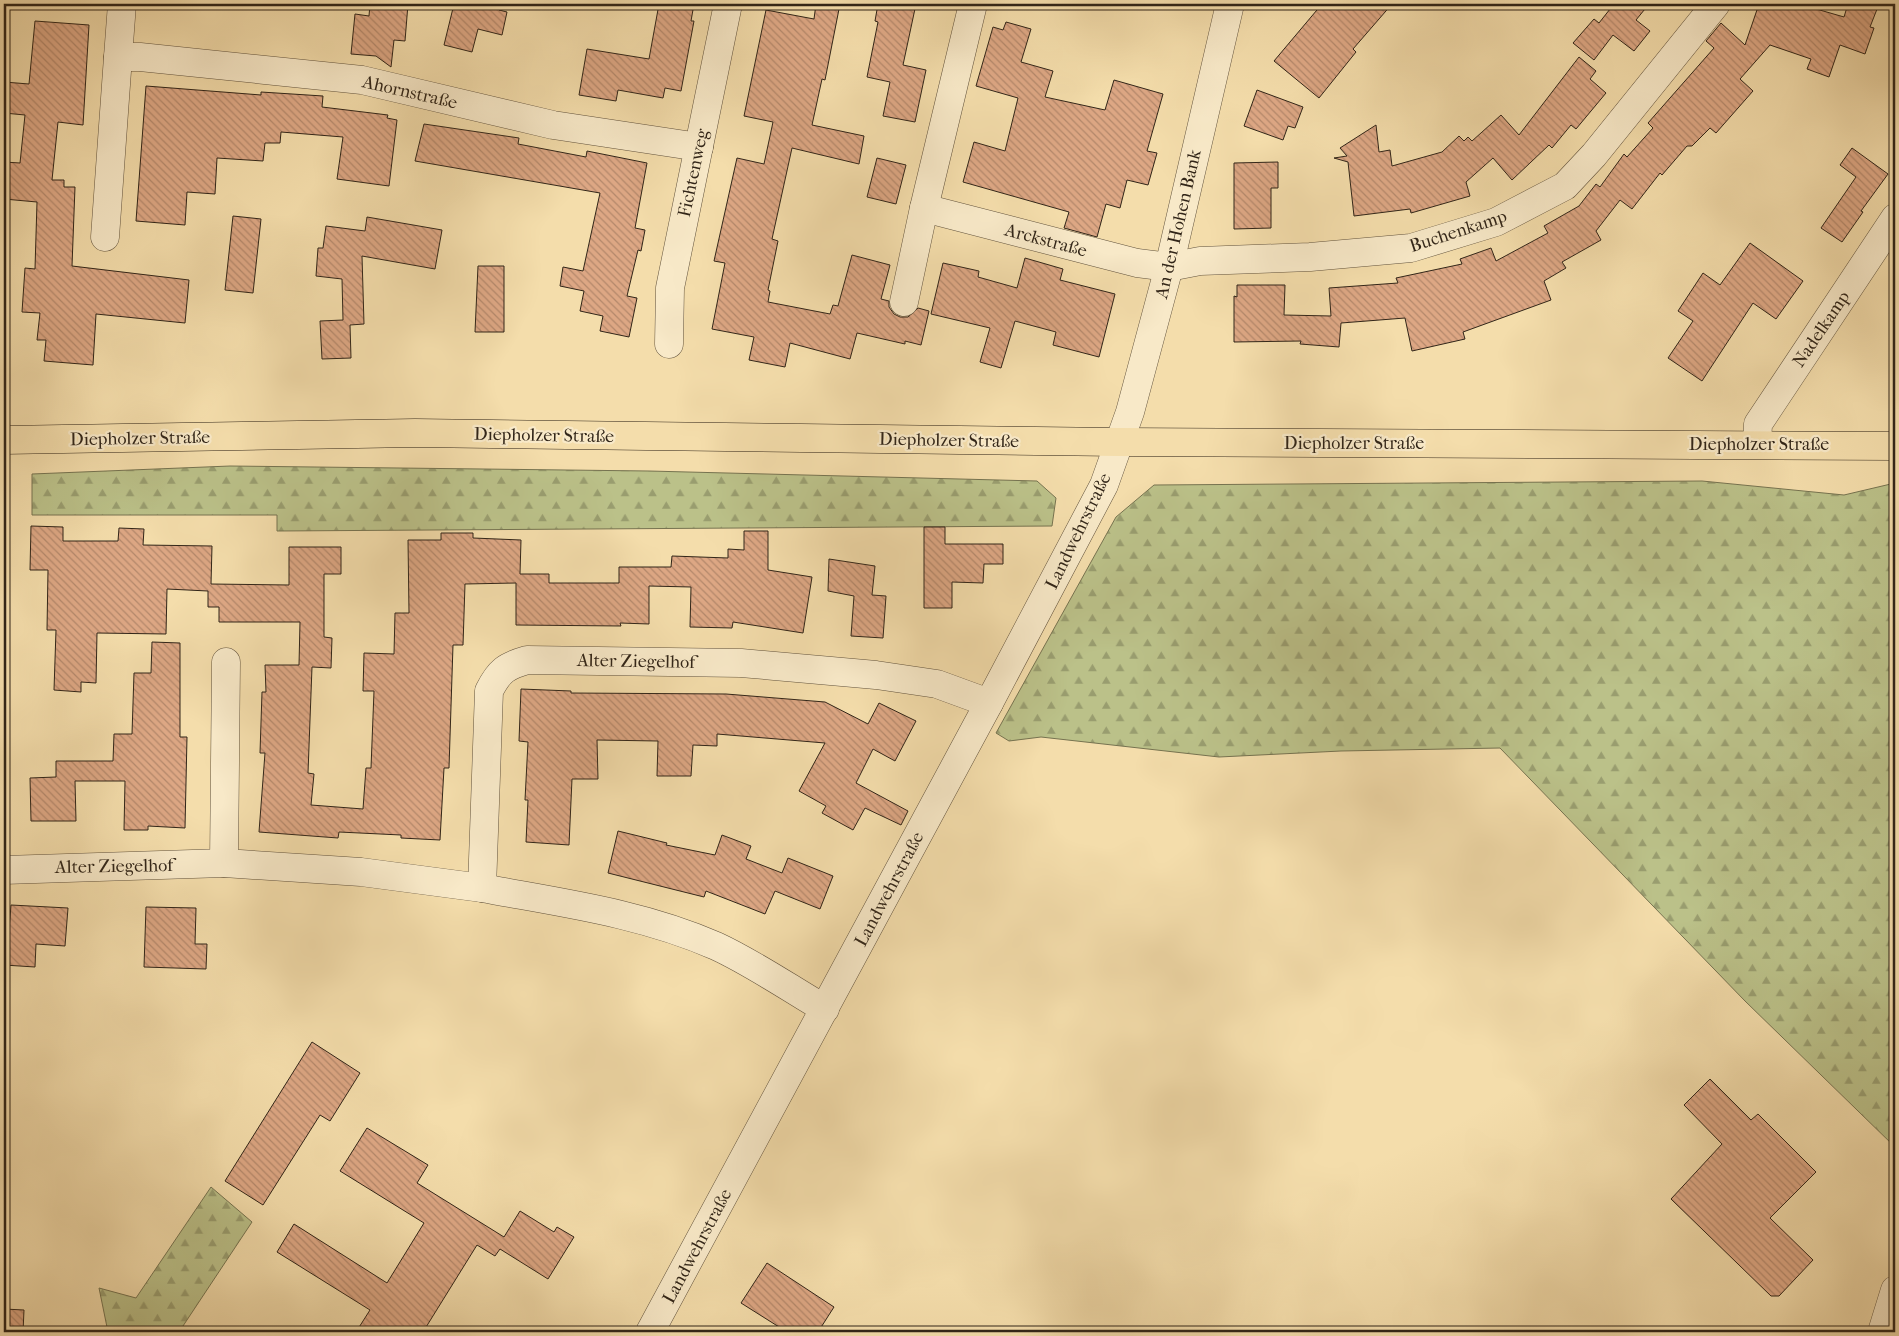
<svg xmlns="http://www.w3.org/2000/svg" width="1899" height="1336" font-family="'IM FELL French Canon',serif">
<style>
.forest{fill:url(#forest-firs);stroke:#767350}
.building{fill:url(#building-back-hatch);stroke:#312518}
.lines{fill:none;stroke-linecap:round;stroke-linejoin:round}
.minor-casing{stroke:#62533d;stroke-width:29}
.major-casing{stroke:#312518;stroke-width:29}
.minor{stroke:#f8e9c8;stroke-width:28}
.major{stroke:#f4ddab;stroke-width:28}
.labels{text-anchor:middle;stroke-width:4.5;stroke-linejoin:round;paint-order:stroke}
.street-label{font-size:18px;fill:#312518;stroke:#f8e9c8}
</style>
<defs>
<pattern id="forest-firs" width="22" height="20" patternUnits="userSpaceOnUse" patternTransform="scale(1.25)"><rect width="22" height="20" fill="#bbc189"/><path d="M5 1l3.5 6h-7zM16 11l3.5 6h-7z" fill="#999d6f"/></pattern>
<pattern id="building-back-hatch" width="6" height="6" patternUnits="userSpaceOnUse" patternTransform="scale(1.25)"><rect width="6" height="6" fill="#dda784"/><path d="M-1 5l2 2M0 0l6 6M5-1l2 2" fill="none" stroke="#b4886b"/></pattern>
</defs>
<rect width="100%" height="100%" fill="#f4ddab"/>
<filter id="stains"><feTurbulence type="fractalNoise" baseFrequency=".004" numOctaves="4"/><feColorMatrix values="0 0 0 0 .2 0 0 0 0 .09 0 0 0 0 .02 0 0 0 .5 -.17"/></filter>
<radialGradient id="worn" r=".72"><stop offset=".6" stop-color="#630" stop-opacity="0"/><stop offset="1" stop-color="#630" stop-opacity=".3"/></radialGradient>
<g class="forest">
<polygon points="230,466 649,471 1037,481 1056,498 1052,526 277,531 277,515 32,515 32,474"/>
<polygon points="1702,481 1844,495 1895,483 1895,1147 1745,1001 1500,748 1341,751 1219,757 1041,737 1009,741 996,733 1116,517 1154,485"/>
<polygon points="211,1187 252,1222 179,1332 108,1332 99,1288 136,1298"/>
</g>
<g class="building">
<polygon points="370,4 408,4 405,41 394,40 391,67 376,56 351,54 355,14 369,16"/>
<polygon points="454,4 501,4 499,10 507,12 502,35 478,29 472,52 444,45"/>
<polygon points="659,4 694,4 691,21 694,21 681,91 665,88 663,98 618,90 616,101 579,95 587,49 649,59"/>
<polygon points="816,4 840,4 825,80 822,79 812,125 864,136 859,164 792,148 772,239 778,241 768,290 770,291 768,302 830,314 833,305 838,306 852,255 890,265 881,299 889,301 889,307 894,314 900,317 908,317 918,308 929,311 921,345 905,341 905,344 857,333 850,359 790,343 785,367 749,360 754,337 712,329 725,263 714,261 737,158 764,164 773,122 744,116 766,10 814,19"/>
<polygon points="878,4 916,4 903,65 926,70 915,122 883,116 890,82 867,77 878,22 875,21"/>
<polygon points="1322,4 1392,4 1353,49 1356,52 1319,98 1274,61"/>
<polygon points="1614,4 1649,4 1636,20 1650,31 1634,51 1613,35 1594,60 1573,43 1594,19 1599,23"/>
<polygon points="1759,4 1799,4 1844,17 1848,4 1879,4 1870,27 1874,28 1865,54 1840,45 1829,77 1807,69 1811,59 1770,45 1740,79 1753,91 1716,133 1710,128 1692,146 1687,146 1662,175 1660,173 1632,209 1620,200 1596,231 1601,240 1562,262 1566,268 1544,281 1551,300 1463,332 1465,339 1412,351 1405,318 1341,323 1339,347 1300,344 1301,341 1234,342 1234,296 1237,297 1237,285 1285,285 1284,315 1331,316 1329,288 1398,283 1396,278 1462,264 1460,259 1491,248 1496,261 1548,233 1544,226 1579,206 1596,184 1600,187 1624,154 1627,157 1653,128 1648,123 1714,48 1706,41 1721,23 1745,45"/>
<polygon points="35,21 89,25 83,125 58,122 52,180 64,180 64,187 75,187 72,266 189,280 185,323 96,314 93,365 44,361 46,340 37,340 40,313 22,312 25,268 35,269 37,202 4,199 4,162 20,163 25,115 4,113 4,82 29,84"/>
<polygon points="1006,22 1031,29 1021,62 1053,71 1045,97 1105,110 1114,80 1163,94 1147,151 1157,153 1148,185 1127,180 1120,208 1106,204 1097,237 1064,228 1069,212 963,182 974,142 1005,151 1018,98 976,86 993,27 1003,30"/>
<polygon points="1579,57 1596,71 1590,79 1606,93 1576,129 1571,125 1552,148 1549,145 1512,180 1493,158 1466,182 1470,196 1411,213 1410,209 1354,216 1348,162 1334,158 1347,156 1340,148 1376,125 1379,152 1390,150 1392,166 1442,152 1459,136 1464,141 1468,137 1472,141 1501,115 1519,135"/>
<polygon points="146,86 261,95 261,92 323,96 322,107 388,115 387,118 397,120 389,186 337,179 343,137 281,132 280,143 265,143 263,161 217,158 215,194 187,192 185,225 136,221"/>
<polygon points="1257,90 1303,107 1295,128 1288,126 1283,140 1244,126"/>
<polygon points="424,124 519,138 518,144 586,157 587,151 647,163 635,228 645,230 641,251 638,250 627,296 637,298 629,337 600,331 603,316 580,311 584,291 560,286 563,267 583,271 600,193 415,161"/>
<polygon points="1852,148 1888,174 1861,211 1863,212 1842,242 1821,228 1856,177 1840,165"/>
<polygon points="877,158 906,165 896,204 867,197"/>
<polygon points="1278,162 1278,188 1271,188 1271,228 1234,229 1234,163"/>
<polygon points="233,216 261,219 253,293 225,290"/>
<polygon points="367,217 442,230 435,269 362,256 364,324 350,325 351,358 322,359 320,321 343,320 342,279 316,276 318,248 323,248 326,226 365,231"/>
<polygon points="1750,243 1803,281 1776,319 1753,303 1702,381 1668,358 1693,321 1678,311 1703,273 1720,285"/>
<polygon points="1025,258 1063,269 1060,280 1115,294 1099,357 1053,345 1056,332 1015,321 1001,368 980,362 990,328 931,314 943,263 979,271 978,277 1017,288"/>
<polygon points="478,266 504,266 504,332 475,332"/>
<polygon points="31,526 63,527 63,541 118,541 119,528 144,529 143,545 212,546 211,584 289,585 289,547 341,547 341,574 324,574 324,637 332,638 331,668 312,667 308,773 314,774 311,805 363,809 366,768 371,768 374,691 363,691 364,653 394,654 395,613 409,613 408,540 441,540 441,533 473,533 473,538 521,540 520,574 549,574 549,583 619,583 619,567 671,567 672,556 728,558 728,549 744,550 744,531 768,531 768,570 812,577 803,633 733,622 732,628 690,627 691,587 649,586 649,624 620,623 621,626 516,625 516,583 465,584 463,645 453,645 449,768 444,768 440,840 401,838 401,835 339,832 338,838 259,832 265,753 260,753 262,692 266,692 265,665 299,665 300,622 219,622 219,607 208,607 208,591 167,589 166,634 97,633 96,683 81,682 81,692 54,690 56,630 47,630 48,570 30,570"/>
<polygon points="924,527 945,527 945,544 1003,544 1003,564 984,564 983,583 952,582 952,608 924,608"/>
<polygon points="829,559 875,566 872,595 886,596 883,638 851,636 854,596 828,591"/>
<polygon points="152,642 180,643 180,737 187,737 185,828 148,826 148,830 124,830 125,781 75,781 76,821 31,821 30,778 56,777 56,761 113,761 114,734 132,734 134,673 151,673"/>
<polygon points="521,689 571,691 571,693 726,694 825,702 868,724 879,703 916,721 895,761 873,749 856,783 908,811 901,825 865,808 853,830 822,813 826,806 799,791 825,743 717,734 717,746 693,745 691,776 657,776 658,741 597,740 598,779 572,779 569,845 526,842 528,800 525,800 528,742 519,741"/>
<polygon points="618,831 667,843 666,845 715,855 722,835 751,846 746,859 782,873 788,858 833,876 820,909 775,891 765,914 706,891 704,897 608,873"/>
<polygon points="11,905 68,908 65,946 36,944 35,967 4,965 4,942 8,942"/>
<polygon points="146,907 196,908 195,944 207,944 206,969 144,967"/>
<polygon points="312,1042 360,1073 330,1121 320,1115 263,1205 225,1181"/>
<polygon points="1710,1079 1751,1120 1758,1114 1816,1172 1770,1218 1813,1260 1779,1296 1771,1296 1671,1199 1722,1144 1684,1105"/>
<polygon points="367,1128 428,1165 417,1183 504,1237 520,1211 554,1232 557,1227 574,1237 548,1279 500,1249 495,1256 477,1245 423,1332 356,1332 370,1310 277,1252 294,1224 387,1283 424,1223 340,1171"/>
<polygon points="767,1263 834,1307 818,1332 787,1332 741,1303"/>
<polygon points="4,1309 24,1310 23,1332 4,1332"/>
</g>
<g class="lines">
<g class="minor-casing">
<g id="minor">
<polyline points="122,4 118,57 140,57 362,80 553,125 699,147"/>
<polyline points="973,4 924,208 1137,263 1169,267 1200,261 1310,257 1411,248 1496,222 1565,186 1594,155 1716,4"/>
<polyline points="105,237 118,57"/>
<polyline points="904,302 924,208"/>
<polyline points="669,344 670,288 728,4"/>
<polyline points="1757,444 1758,424 1895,218"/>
<path d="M224,863L361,872L482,888L489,691C499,671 506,666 527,660L741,663L876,675L937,684L989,703"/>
<polyline points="4,870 224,863 226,662"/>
<path d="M482,888C562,903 641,913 716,946C753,963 789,988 825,1009"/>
<polyline points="650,1332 989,703 1104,485 1130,412 1169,267 1230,4"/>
<polyline points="1882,1332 1895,1290"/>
</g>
</g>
<g class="major-casing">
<polyline id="major" points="4,440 415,433 1118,442 1895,446"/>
</g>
<use href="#minor" class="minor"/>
<use href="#major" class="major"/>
</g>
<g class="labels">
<g class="street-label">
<text transform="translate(410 92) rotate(13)" y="6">Ahornstraße</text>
<text transform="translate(693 173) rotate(-78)" y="6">Fichtenweg</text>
<text transform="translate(1178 224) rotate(-77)" y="6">An der Hohen Bank</text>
<text transform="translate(1458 231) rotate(-18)" y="6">Buchenkamp</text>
<text transform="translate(1046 240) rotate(15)" y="6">Arckstraße</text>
<text transform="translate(1821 329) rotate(-56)" y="6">Nadelkamp</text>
<text transform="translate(544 435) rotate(1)" y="6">Diepholzer Straße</text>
<text transform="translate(140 438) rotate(-1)" y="6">Diepholzer Straße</text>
<text transform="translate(949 440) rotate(1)" y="6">Diepholzer Straße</text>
<text x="1354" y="449">Diepholzer Straße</text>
<text x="1759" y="450">Diepholzer Straße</text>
<text transform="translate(1078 531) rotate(-64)" y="6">Landwehrstraße</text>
<text transform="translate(636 661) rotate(1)" y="6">Alter Ziegelhof</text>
<text transform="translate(114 866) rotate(-1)" y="6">Alter Ziegelhof</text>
<text transform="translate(889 889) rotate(-62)" y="6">Landwehrstraße</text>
<text transform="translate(697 1246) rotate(-62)" y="6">Landwehrstraße</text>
</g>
</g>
<rect width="1899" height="1336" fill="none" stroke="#f4ddab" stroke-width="20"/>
<rect x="5" y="5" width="1889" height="1326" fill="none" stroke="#312518" stroke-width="2.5"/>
<rect x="10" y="10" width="1879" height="1316" fill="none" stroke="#312518"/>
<rect width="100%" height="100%" filter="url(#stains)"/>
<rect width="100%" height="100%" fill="url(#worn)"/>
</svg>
